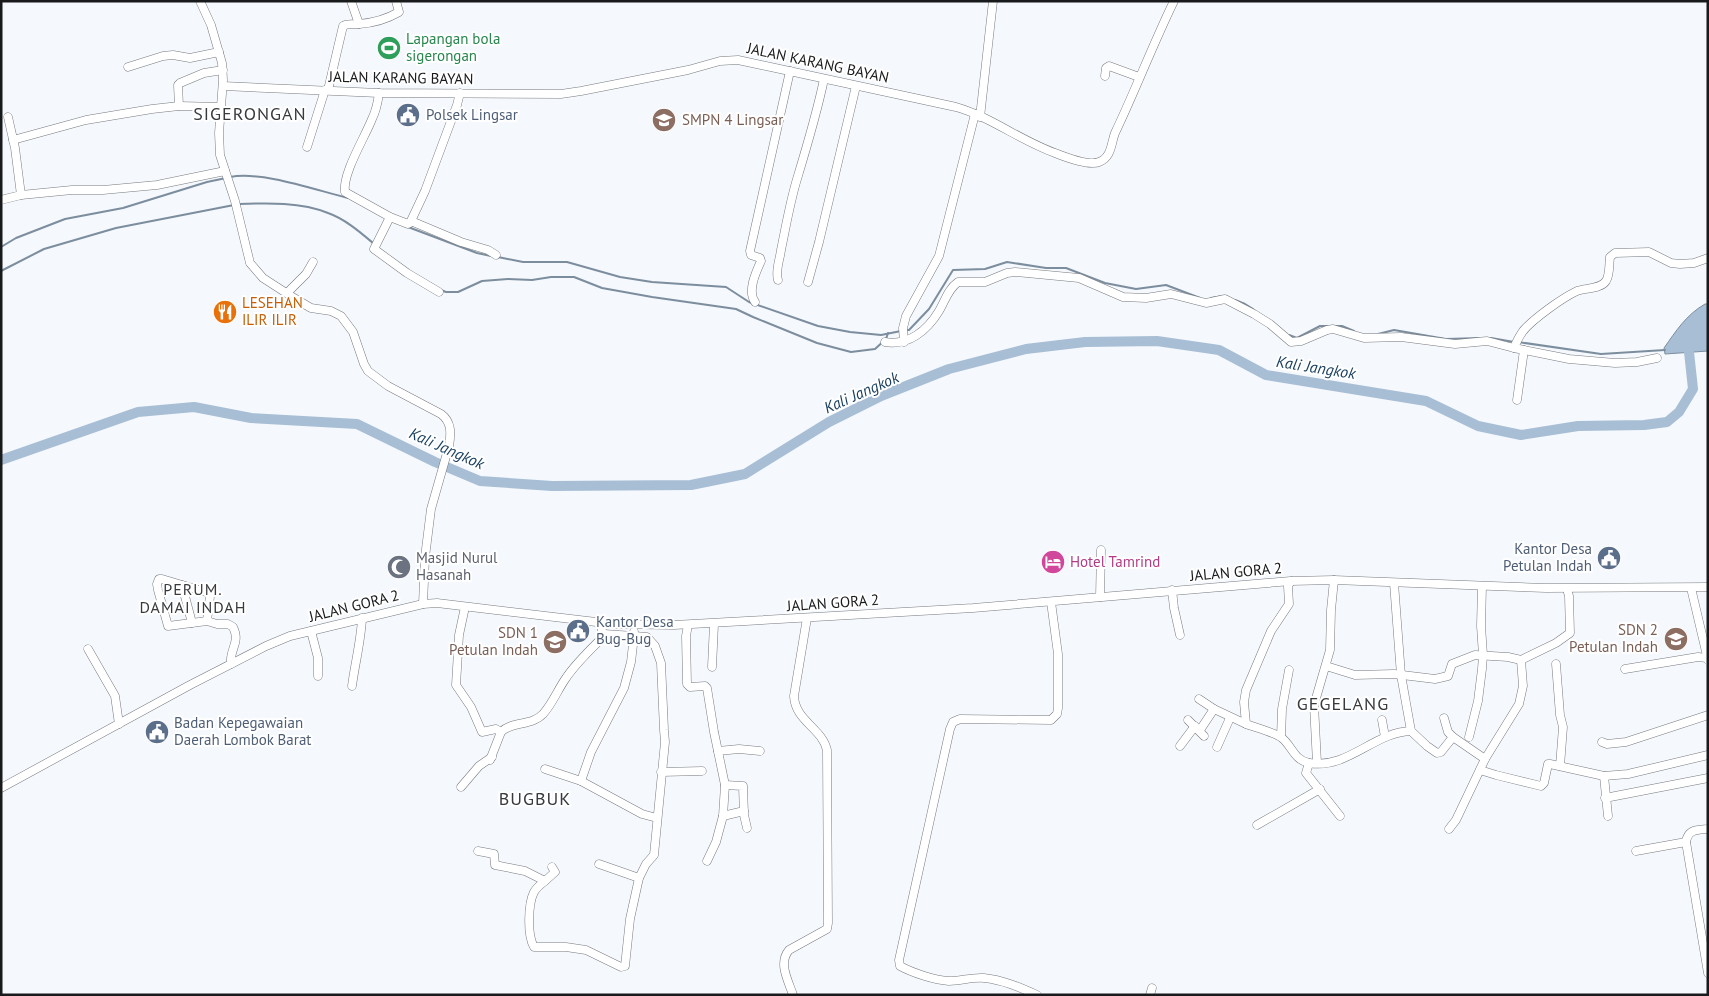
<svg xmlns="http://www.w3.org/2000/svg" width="1709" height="996" font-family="'PT Sans',sans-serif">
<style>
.water{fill:#a7bed5;stroke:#7c8d9e}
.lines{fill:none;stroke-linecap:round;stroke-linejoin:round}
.stream{stroke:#7c8d9e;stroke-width:2}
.river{stroke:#a7bed5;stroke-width:10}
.minor-casing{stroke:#777a7e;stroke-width:9}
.minor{stroke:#fff;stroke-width:8}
.labels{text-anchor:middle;stroke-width:4;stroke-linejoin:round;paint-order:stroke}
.leisure-label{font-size:15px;fill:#27864d;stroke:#fff;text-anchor:start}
.street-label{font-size:15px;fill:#191a1c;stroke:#fff}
.service-label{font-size:15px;fill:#4e5e75;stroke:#fff;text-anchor:start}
.education-label{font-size:15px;fill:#785e54;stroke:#fff;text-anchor:end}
.food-label{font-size:15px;fill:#c56008;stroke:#fff;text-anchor:start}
.worship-label{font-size:15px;fill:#5b616d;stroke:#fff;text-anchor:start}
.hotel-label{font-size:15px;fill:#b23c85;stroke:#fff;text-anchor:start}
.water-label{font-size:16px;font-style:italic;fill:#163d5d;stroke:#fff}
.neighbourhood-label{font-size:16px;letter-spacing:1px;fill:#383a3e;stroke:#fff}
.quarter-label{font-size:18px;letter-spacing:1px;fill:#383a3e;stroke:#fff}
</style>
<rect width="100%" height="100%" fill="#f5f8fd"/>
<path class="water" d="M1705,304H1708V351L1665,354L1664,348C1676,331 1686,315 1705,304Z"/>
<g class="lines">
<g class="stream">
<path d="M230,177C263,171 315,190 348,198"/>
<path d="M239,204C268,203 301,202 328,213C345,219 360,232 373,243"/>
<polyline points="408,227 477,253 491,256"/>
<polyline points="1,247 16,238 65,219 123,208 207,182 226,178"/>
<polyline points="498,257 523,262 567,262 620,277 652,282 726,287 749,302 818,326 850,332 881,335 901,331"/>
<polyline points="1,271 44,249 116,228 234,205"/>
<polyline points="441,290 446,292 458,292 482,281 508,279 532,280 551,277 574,277 602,288 652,297 736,309 753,317 817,343 851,352 875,349 886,339 888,333"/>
<polyline points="1211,298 1223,296"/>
<polyline points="1235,300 1245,304 1253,309"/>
<polyline points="1335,326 1342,326 1354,331"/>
<polyline points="905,330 909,330 929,309 953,270 985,269 1007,262 1046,268 1066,268 1105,283 1136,289 1166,285 1200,298"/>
<polyline points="1378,334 1394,330 1446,339 1481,338"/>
<polyline points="1289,335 1297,338 1320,326 1328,326"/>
<polyline points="1491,338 1514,342"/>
<polyline points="1518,342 1601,354 1665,350"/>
</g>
<polyline class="river" points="1,460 138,412 194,407 251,418 357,424 435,462 480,481 552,486 691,485 745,474 829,422 881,396 949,369 1026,349 1085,342 1157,341 1219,350 1266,375 1426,401 1478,426 1521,435 1578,426 1644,425 1667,422 1679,412 1693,389 1689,352"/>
<g class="minor-casing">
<g id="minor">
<path d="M200,1L211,25L222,63L223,80L219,133L220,155L235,201L250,263L263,278L294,298L311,308L331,311L341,316L353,332L364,364L368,371L388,386L441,414C452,422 451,434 449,446L431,509L425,557L423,604"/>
<polyline points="351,1 359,24"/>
<polyline points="128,67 163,56 173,55 190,58 219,52"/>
<polyline points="1105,76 1106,68 1109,66 1139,77"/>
<path d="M223,86L379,93L561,94L581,91L688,70L720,61L738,60L956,107C991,117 1021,141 1055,153C1065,157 1089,166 1099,162C1112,157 1111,143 1115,133C1136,89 1153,44 1174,1"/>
<path d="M328,90L343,26C348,23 352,25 359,24C372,23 387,19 399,12L396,1"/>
<path d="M379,93C378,101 376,111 372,119C365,137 342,174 345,192L390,217L408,224L410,223L425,191L457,105L460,93"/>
<polyline points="179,106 178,85 180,83 204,73 223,70"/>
<polyline points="8,117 15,148 21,195"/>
<polyline points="980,117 993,1"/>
<polyline points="13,140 86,120 152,109 179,106 221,107"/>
<polyline points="307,147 325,90"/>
<polyline points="1,200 21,195 72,190 103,190 157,185 225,171"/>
<polyline points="390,217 374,249 407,273 439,292"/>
<polyline points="411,221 461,242 488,250 496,255"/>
<path d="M778,280C775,271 780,259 781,250C786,226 790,202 797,179C807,146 817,113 824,79"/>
<polyline points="808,282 819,242 856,86"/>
<polyline points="287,293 306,274 313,262"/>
<path d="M755,302C747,291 756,272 761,261L760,258L751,255L750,251L790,71"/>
<path d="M885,342C908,346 927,331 939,311C945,301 948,289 958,282H985L1007,273L1015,272L1079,278L1123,297L1146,298L1171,294L1206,303L1225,299L1254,314L1270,324L1291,342L1301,341L1327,330L1333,329L1364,338L1401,337L1455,344L1487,341L1514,348L1569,359L1615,363L1637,362L1657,358"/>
<polyline points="904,342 903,328 906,316 939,256 975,114"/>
<path d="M1514,348C1516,342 1519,337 1523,331C1533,319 1562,298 1577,291C1585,288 1601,289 1606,281C1610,275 1609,264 1610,257L1615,253L1649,252L1671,263L1680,264L1694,263L1708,258"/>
<polyline points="1517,400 1524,350"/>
<path d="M1291,581L1288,586L1289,604L1271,631L1246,690L1244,702L1246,724C1254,727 1276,733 1282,738C1292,746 1294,760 1309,763C1347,770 1374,732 1411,731"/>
<polyline points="1394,583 1401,675 1411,731 1427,746 1437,753 1441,752 1453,737 1485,759"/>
<polyline points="182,585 192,623"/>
<polyline points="1691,588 1708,660"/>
<polyline points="1172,590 1174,608 1180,635"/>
<polyline points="1100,597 1101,550"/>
<path d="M465,607L459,635L456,685L471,707L482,732L496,729L501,732C512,721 532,726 543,714C553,703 558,689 566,678C576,663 590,650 603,637L604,634L602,631L601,623"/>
<path d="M207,621L210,596L209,593L162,579H159L157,584L158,590L168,626L207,621L217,624H228L233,627C241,643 229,649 231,664"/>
<polyline points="688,625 686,636 687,684 690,687 705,686 707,688 714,732 725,785 723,816 716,842 707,861"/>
<polyline points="311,631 318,658 318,676"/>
<polyline points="604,634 634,636 634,632"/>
<polyline points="88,649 115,696 119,724"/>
<polyline points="1556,664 1560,715 1563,727 1560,766"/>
<polyline points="1326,666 1355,675 1394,674 1435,679 1448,676 1452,664 1475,655 1508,657 1521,660 1556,643 1570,633 1569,596 1567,589"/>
<polyline points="712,667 714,624"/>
<polyline points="1625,669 1698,657 1707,658"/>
<path d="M352,686C355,663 361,641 362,618"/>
<polyline points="1199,699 1214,709"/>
<polyline points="1444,718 1448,732 1453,737"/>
<polyline points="1188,720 1204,736"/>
<polyline points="1382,720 1385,737"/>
<polyline points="1200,730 1214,709 1246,724"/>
<polyline points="1281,737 1282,709 1289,670"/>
<polyline points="1469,737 1478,701 1482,669 1483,655 1481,626 1482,586"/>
<polyline points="1602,742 1607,744 1626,742 1708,715"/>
<polyline points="1180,746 1195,726"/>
<polyline points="1217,747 1230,718"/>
<polyline points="718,751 739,749 760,751"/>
<polyline points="490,760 501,732"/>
<polyline points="1309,763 1306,773 1340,816"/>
<polyline points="1317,763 1314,705 1330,650 1331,610 1334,580"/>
<polyline points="545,769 581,781 642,814 657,818"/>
<polyline points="1480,770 1496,775 1541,786 1544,783 1548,764 1550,764 1604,776 1608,816"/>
<polyline points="661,772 702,771"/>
<polyline points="1604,776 1628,774 1708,755"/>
<polyline points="725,785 743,786 744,815 747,828"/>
<polyline points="461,787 479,766 492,757"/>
<polyline points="1,788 190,685 266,646 290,636 423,604 437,603 613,624 674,625 973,608 1291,581 1334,580 1546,588 1708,587"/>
<polyline points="1605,798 1708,778"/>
<polyline points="723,816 744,811"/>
<polyline points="1257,825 1320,789"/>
<polyline points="1449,829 1456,820 1485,759 1519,704 1523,686 1521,660"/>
<path d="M1708,829C1697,830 1688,829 1686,842L1708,973"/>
<path d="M478,851L494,854L495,865L525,871L545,881C541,884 537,887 534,892C528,904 527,935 534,947H566L586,950L621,967L625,966L630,919L639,878L646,864L654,855L665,742L664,730L661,663L655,646L647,637L634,636L631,662L624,688L591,752L581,781"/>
<polyline points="1636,851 1686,842"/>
<polyline points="599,864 639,878"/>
<polyline points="545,881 555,872 552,867"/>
<path d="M793,995C788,980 778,963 789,950L827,929L828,923L827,750C822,728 795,721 794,696L807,618"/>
<path d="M1037,995C1019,987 1003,980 984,978C972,977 961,981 949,981C934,980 913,973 900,966L899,960L950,729L953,722L960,719L1051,720L1057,714L1058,708V654L1051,602"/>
<polyline points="1150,995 1152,988"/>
</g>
</g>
<use href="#minor" class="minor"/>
</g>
<defs>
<g id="stadium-disc" transform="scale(1.25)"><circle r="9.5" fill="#2e9e5b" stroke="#fff"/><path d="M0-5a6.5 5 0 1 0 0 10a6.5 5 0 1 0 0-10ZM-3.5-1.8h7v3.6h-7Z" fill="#fff"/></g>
<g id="civic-disc" transform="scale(1.25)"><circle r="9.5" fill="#5c6f8a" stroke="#fff"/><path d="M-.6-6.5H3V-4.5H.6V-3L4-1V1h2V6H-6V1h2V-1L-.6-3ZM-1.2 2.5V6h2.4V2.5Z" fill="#fff"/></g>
<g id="school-disc" transform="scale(1.25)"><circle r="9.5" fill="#8d6e63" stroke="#fff"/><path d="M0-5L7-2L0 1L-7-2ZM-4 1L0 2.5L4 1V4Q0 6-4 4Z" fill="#fff"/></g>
<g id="restaurant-disc" transform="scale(1.25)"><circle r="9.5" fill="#e8710a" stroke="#fff"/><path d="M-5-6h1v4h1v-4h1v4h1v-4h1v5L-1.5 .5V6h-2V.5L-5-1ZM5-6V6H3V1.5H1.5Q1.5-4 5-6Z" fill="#fff"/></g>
<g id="hotel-disc" transform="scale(1.25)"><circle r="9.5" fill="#d1479c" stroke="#fff"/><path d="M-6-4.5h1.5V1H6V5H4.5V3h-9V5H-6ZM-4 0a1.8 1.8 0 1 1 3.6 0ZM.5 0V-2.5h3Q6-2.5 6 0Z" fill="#fff"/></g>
<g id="mosque-disc" transform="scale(1.25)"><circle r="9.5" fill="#6b7280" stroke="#fff"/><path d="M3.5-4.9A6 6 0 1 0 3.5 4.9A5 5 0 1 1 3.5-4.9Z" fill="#fff"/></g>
</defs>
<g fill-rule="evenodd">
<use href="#stadium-disc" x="389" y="48"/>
<use href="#civic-disc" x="408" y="115"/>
<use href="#school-disc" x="664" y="120"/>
<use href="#restaurant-disc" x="225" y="312"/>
<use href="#civic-disc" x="1609" y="558"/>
<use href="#hotel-disc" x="1053" y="562"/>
<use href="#mosque-disc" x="399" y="567"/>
<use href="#civic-disc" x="578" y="631"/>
<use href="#school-disc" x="1676" y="639"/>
<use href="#school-disc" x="555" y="642"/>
<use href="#civic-disc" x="157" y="732"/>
</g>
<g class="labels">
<g class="leisure-label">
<text x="406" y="44">Lapangan bola<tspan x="406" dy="17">sigerongan</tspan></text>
</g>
<g class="street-label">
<text transform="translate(818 63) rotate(12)" y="5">JALAN KARANG BAYAN</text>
<text transform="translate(401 78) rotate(1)" y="5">JALAN KARANG BAYAN</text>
<text transform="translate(1236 572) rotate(-5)" y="5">JALAN GORA 2</text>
<text transform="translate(833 603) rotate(-4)" y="5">JALAN GORA 2</text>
<text transform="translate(354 606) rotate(-14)" y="5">JALAN GORA 2</text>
</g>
<g class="service-label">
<text x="426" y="120">Polsek Lingsar</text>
<text x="1592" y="554" text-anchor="end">Kantor Desa<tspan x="1592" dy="17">Petulan Indah</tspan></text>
<text x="596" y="627">Kantor Desa<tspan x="596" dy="17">Bug-Bug</tspan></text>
<text x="174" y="728">Badan Kepegawaian<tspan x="174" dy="17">Daerah Lombok Barat</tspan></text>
</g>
<g class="education-label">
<text x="682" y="125" text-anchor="start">SMPN 4 Lingsar</text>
<text x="1658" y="635">SDN 2<tspan x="1658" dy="17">Petulan Indah</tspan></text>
<text x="538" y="638">SDN 1<tspan x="538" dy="17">Petulan Indah</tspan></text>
</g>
<g class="food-label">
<text x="242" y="308">LESEHAN<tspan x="242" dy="17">ILIR ILIR</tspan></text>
</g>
<g class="worship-label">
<text x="416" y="563">Masjid Nurul<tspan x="416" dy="17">Hasanah</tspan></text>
</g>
<g class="hotel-label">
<text x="1070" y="567">Hotel Tamrind</text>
</g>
<g class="water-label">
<text transform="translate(1316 367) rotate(9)" y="6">Kali Jangkok</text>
<text transform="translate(861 392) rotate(-24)" y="6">Kali Jangkok</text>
<text transform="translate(447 448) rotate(24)" y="6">Kali Jangkok</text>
</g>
<g class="neighbourhood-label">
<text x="193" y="595">PERUM.<tspan x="193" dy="18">DAMAI INDAH</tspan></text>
</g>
<g class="quarter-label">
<text x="250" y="120">SIGERONGAN</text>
<text x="1343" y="710">GEGELANG</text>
<text x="535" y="805">BUGBUK</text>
</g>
</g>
<rect width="1709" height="996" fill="none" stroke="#191a1c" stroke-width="5"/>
</svg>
